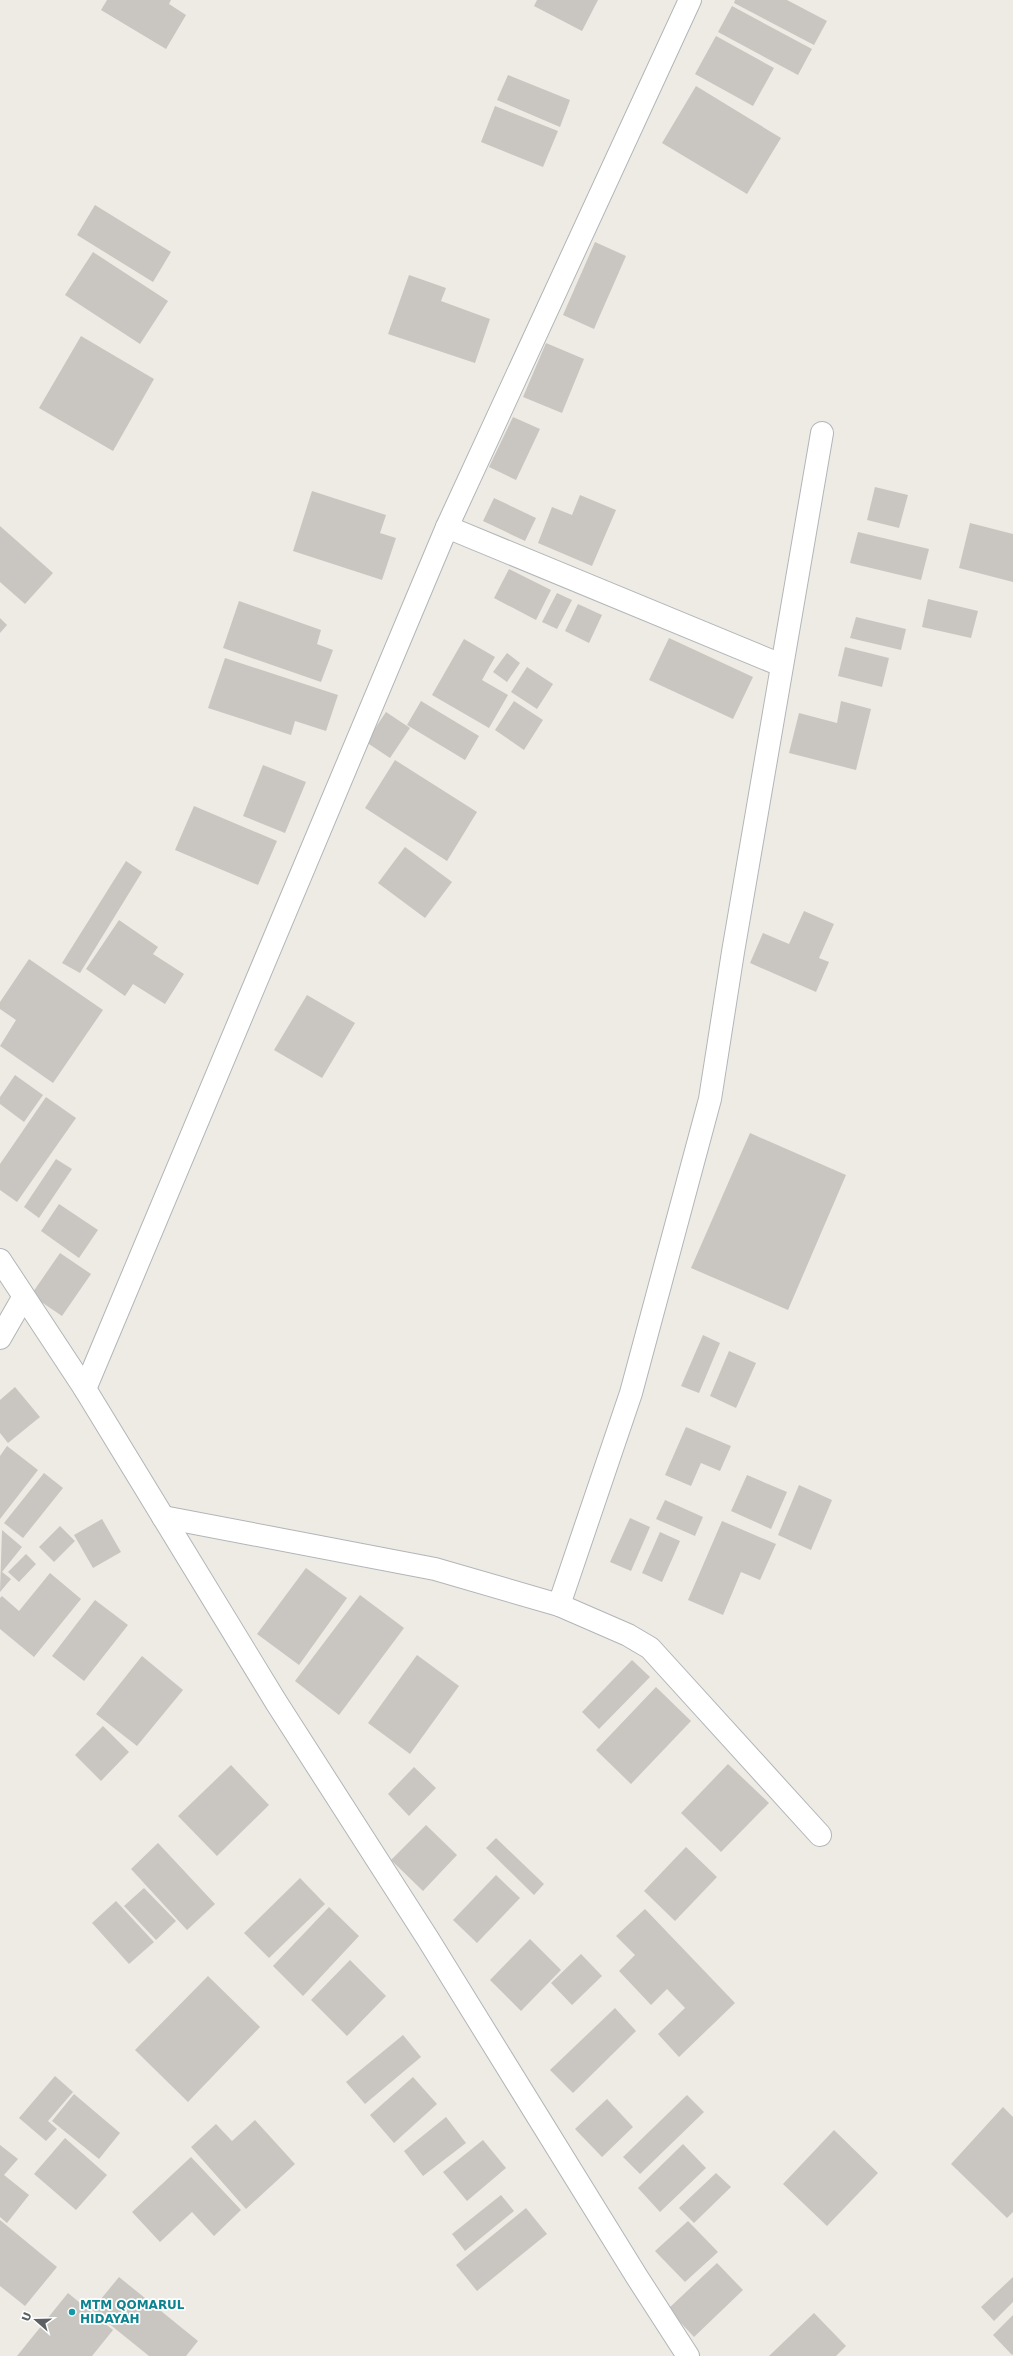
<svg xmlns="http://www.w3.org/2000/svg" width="1013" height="2356" font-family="'DejaVu Sans',sans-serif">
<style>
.building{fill:#c9c6c1}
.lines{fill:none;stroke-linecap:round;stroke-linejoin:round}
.minor-casing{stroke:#b2b5b8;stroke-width:24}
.minor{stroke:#fff;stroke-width:22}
.culture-dot{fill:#0f9aa8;stroke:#fff;stroke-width:1.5}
.labels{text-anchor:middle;stroke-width:3.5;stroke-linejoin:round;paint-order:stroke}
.culture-label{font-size:12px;font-weight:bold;fill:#0d838f;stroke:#fff;text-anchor:start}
</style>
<rect width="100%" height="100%" fill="#edebe4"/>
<g class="building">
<polygon points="107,0 171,0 169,4 186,15 166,49 101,10"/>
<polygon points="537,0 598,0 582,31 534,6"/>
<polygon points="735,0 787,0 827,21 814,45 734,3"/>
<polygon points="732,6 812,49 798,75 718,32"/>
<polygon points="716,36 774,68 753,106 695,74"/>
<polygon points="508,75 570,100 560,127 497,100"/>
<polygon points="696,86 781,138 747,194 662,143"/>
<polygon points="495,106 558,131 543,167 481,142"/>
<polygon points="95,205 171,252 153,282 77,235"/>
<polygon points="595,242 626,256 594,329 563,315"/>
<polygon points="93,252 168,301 140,344 65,295"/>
<polygon points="409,275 446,288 441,301 490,319 475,363 388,334"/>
<polygon points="81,336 154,379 113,451 39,408"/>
<polygon points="546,343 584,359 562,413 523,397"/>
<polygon points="513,417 540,429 516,480 489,467"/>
<polygon points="875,487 908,495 899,528 867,520"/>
<polygon points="312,491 386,515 380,533 396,538 382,580 293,551"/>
<polygon points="580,495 616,510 592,566 538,543 552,507 572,515"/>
<polygon points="494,498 536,518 525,541 483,521"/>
<polygon points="970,523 1013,534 1013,582 959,568"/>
<polygon points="0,526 53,573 25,604 0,582"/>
<polygon points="858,532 929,549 921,580 850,563"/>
<polygon points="509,569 551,590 536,620 494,598"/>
<polygon points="557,593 572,600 557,629 542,622"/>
<polygon points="928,599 978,611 971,638 922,627"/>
<polygon points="239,601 321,630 317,644 333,650 321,682 223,648"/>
<polygon points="578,604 602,615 589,643 565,631"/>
<polygon points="856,617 906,629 901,650 850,638"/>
<polygon points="0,618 7,625 0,633"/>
<polygon points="669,638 753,677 733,719 649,680"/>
<polygon points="464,639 495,657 482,680 508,695 489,728 432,695"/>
<polygon points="845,647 889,658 882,687 838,676"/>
<polygon points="507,653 520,663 507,682 493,672"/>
<polygon points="225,658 338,695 326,731 295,721 291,735 208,708"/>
<polygon points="527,667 553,684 537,709 511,692"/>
<polygon points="421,701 479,736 465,760 407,725"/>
<polygon points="514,701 543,720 524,750 495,730"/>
<polygon points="841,701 871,709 856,770 789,753 799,713 837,723"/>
<polygon points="386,712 410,728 390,758 366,742"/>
<polygon points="395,760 477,812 447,861 365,808"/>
<polygon points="263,765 306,782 285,833 243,816"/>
<polygon points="194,806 277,841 258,885 175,850"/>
<polygon points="405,847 452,882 425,918 378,883"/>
<polygon points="126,861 142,872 80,973 62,963"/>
<polygon points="804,911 834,924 819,958 829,962 816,992 750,963 763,933 789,944"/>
<polygon points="119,920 158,947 153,954 184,974 165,1004 133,984 125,996 86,969"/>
<polygon points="29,959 103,1010 53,1083 0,1046 16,1020 0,1009 0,1002"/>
<polygon points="307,995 355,1023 322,1078 274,1050"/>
<polygon points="15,1075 43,1095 24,1122 0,1104 0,1097"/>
<polygon points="46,1097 76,1118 17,1202 0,1190 0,1164"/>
<polygon points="750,1133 846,1175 788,1310 691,1268"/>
<polygon points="56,1159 72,1169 39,1218 24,1207"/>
<polygon points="59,1204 98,1230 79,1258 41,1231"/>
<polygon points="60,1253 91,1274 62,1316 31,1295"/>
<polygon points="703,1335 720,1343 699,1393 681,1386"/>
<polygon points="729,1351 756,1363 736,1408 710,1396"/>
<polygon points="15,1387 40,1417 8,1443 0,1433 0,1400"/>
<polygon points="686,1427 731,1446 720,1471 701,1463 691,1486 665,1475"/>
<polygon points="7,1446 38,1470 0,1519 0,1456"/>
<polygon points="44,1473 63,1488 23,1538 4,1523"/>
<polygon points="747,1475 787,1492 771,1529 731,1511"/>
<polygon points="799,1485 832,1500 811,1550 778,1535"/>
<polygon points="665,1500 703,1517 695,1536 656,1519"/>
<polygon points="630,1518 650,1527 631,1571 610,1562"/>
<polygon points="102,1519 121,1552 93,1568 74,1535"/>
<polygon points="722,1521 776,1544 760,1580 741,1572 723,1615 688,1600"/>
<polygon points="60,1526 75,1541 54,1562 39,1547"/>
<polygon points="2,1530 22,1547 2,1572 11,1579 0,1592"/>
<polygon points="660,1532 680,1541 662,1582 642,1573"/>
<polygon points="26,1554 36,1564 19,1582 8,1572"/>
<polygon points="306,1568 347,1598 299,1665 257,1634"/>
<polygon points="50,1573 81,1599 34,1657 0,1629 0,1598 2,1596 19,1611"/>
<polygon points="360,1595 404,1628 339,1715 295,1681"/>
<polygon points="95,1600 128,1625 84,1681 52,1656"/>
<polygon points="417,1655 459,1686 410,1754 368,1723"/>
<polygon points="142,1656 183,1690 137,1746 96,1714"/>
<polygon points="632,1660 650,1677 599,1729 582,1712"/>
<polygon points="656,1687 691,1721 631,1784 596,1750"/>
<polygon points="103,1726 129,1752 101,1781 75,1755"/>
<polygon points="728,1764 769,1803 721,1852 681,1813"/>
<polygon points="231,1765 269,1805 217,1856 178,1816"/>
<polygon points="414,1767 436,1788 409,1816 388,1794"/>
<polygon points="426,1825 457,1855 423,1891 391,1860"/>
<polygon points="496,1838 544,1884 534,1895 486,1848"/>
<polygon points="158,1843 215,1904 187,1930 131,1869"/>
<polygon points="686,1847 717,1877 675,1921 644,1891"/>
<polygon points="496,1875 520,1898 477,1943 453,1920"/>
<polygon points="300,1878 325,1904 269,1958 244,1933"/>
<polygon points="144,1888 176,1921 156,1940 124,1906"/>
<polygon points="116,1901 154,1942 129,1964 92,1923"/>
<polygon points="329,1907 359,1936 303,1996 273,1966"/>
<polygon points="645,1909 735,2003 679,2057 658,2034 685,2008 667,1989 651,2005 619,1971 635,1955 616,1936"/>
<polygon points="530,1939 561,1970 521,2011 490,1980"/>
<polygon points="581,1954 602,1976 572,2005 551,1983"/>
<polygon points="350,1960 386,1996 347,2036 311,2000"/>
<polygon points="208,1976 260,2027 188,2102 135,2050"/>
<polygon points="615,2008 636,2031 573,2093 550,2070"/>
<polygon points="403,2035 421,2057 365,2104 346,2082"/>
<polygon points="55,2076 73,2092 48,2121 57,2129 46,2141 19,2118"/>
<polygon points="413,2077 437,2104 394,2143 370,2115"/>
<polygon points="74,2094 120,2133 99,2159 52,2121"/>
<polygon points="687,2095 704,2112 640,2174 623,2157"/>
<polygon points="607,2099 633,2127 602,2157 575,2129"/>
<polygon points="1003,2107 1013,2117 1013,2212 1007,2218 951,2164"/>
<polygon points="446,2117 466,2143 423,2176 404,2151"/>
<polygon points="255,2120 295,2164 246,2209 191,2147 216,2124 232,2141"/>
<polygon points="834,2130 878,2173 827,2226 783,2184"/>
<polygon points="65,2138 107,2175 76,2210 34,2174"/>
<polygon points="483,2140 506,2168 467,2201 443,2172"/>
<polygon points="683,2144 706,2168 660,2212 638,2188"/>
<polygon points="0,2145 18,2159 4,2175 29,2195 7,2223 0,2217"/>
<polygon points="191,2157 241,2210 214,2236 192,2212 160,2242 132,2212"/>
<polygon points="716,2173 731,2187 694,2223 679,2208"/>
<polygon points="501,2195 514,2211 465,2251 452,2234"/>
<polygon points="526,2208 547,2234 477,2291 456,2265"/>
<polygon points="0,2220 57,2267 25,2306 0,2286"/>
<polygon points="688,2221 718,2252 685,2282 655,2251"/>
<polygon points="717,2263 743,2290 694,2337 668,2309"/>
<polygon points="119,2277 198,2341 186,2356 149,2356 92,2310"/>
<polygon points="1013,2277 1013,2302 994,2321 981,2307"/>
<polygon points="68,2293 113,2330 92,2356 17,2356"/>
<polygon points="814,2313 846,2346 836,2356 769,2356"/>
<polygon points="1013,2315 1013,2354 1012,2355 993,2335"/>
</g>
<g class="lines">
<g class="minor-casing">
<g id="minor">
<polyline points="447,527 781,665"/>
<polyline points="0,1260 85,1389 276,1702 428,1939 637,2277 688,2356"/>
<polyline points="0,1338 23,1298"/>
<polyline points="85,1389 447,527 690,0"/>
<polyline points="163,1517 435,1569 559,1605 628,1635 650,1648 820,1835"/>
<polyline points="559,1605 631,1393 710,1099 733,952 822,433"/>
</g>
</g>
<use href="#minor" class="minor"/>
</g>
<circle class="culture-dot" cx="72" cy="2312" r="4"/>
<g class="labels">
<g class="culture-label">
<text x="80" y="2309">MTM QOMARUL<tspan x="80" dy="14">HIDAYAH</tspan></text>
</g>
</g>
<g transform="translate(36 2320) rotate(290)" stroke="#ffffff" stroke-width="3" paint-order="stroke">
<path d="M0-3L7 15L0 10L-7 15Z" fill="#5c6063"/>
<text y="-6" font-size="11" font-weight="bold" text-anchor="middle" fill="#5c6063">U</text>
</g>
</svg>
